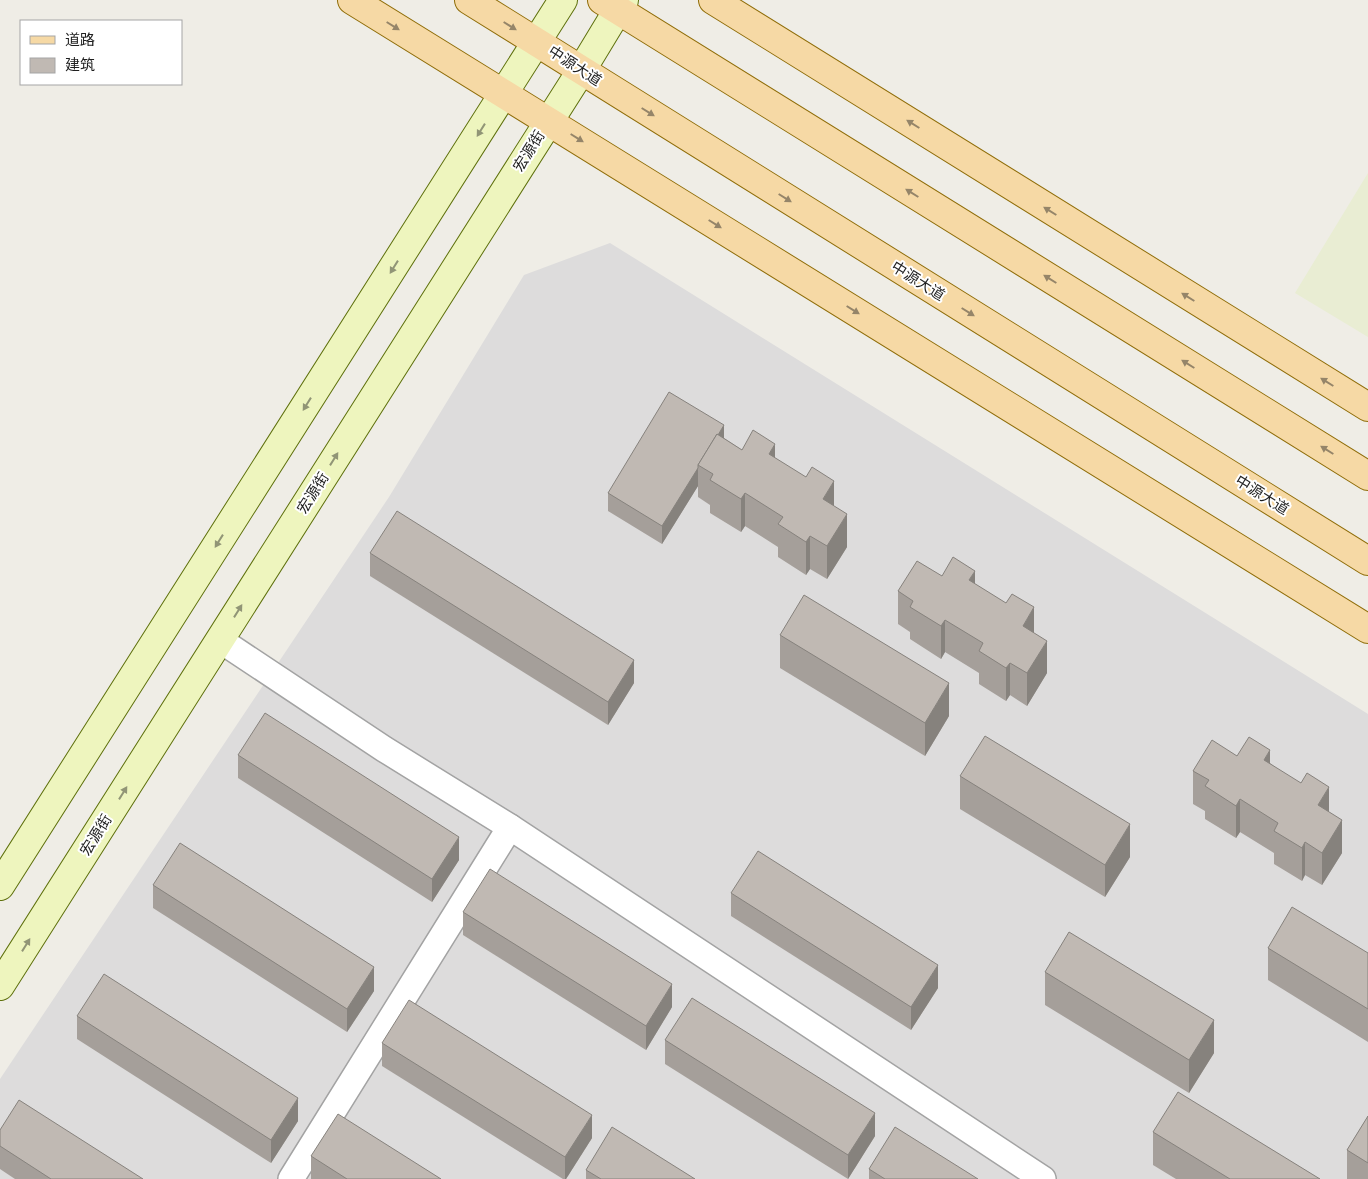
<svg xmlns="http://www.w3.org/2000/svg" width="1368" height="1179" font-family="'Varela Round','Noto Sans SC',sans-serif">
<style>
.residential{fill:#dddcdc}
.farmland{fill:#e9edd3}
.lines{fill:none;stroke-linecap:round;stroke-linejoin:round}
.street-casing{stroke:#a3a3a3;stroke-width:28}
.secondary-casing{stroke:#5e700c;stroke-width:30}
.primary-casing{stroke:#906e0a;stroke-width:30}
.street{stroke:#fff;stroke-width:25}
.secondary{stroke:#eef5be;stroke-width:28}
.primary{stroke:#f6d9a5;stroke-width:28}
.wall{fill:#a59f9a}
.shaded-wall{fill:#86827d}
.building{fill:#c0b9b3;stroke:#86827d}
.oneway{fill:#958569}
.oneway2{fill:#919576}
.labels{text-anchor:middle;stroke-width:4;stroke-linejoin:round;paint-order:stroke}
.street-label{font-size:15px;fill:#1f1f1f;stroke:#fff}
</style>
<rect width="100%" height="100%" fill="#efede6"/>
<polygon class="residential" points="610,243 1368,714 1368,1179 0,1179 0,1079 389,497 524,275"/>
<polygon class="farmland" points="1368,173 1368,337 1295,293"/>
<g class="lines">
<g class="street-casing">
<g id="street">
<polyline points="220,640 384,749 510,827 1043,1179"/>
<polyline points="291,1179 510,827"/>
</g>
</g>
<g class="secondary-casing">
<g id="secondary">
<polyline points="0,886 563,0"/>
<polyline points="0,986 581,71 624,0"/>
</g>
</g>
<g class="primary-casing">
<g id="primary">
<polyline points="352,0 1368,629"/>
<polyline points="469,0 1368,561"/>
<polyline points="602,0 1368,476"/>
<polyline points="713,0 1368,407"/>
</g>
</g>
<use href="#street" class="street"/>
<use href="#secondary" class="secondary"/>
<use href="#primary" class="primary"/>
</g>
<g class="wall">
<polygon points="724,438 742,450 775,458 834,506 847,547 827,579 810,569 806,575 778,557 778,547 745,526 741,532 710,513 710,505 698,497 698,486 662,544 608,511 608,493"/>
<polygon points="370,553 634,683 608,725 370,576"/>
<polygon points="942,576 975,584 1034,633 1047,673 1027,706 1010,695 1006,701 979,684 979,673 945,652 941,659 910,639 910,632 898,624 898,591"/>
<polygon points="780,635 949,716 925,756 780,668"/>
<polygon points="238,755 459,860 432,902 238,778"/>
<polygon points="1237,756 1270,763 1329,812 1342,853 1322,885 1305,875 1302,881 1274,864 1274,853 1240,832 1236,838 1205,819 1205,811 1193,804 1193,771"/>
<polygon points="960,776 1130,857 1105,897 960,809"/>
<polygon points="153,885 374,991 347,1032 153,908"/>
<polygon points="731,893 938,988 911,1030 731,916"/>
<polygon points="463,912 672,1007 646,1050 463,935"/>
<polygon points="1268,948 1368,953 1368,1042 1268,980"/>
<polygon points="1045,972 1214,1053 1189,1093 1045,1005"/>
<polygon points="77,1016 298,1121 271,1163 77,1039"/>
<polygon points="665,1040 875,1136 848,1179 665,1064"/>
<polygon points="382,1043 592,1138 566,1179 563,1179 382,1066"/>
<polygon points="1368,1116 1368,1179 1347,1179 1347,1150"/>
<polygon points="0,1130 143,1179 15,1179 0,1169"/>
<polygon points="1153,1132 1320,1179 1176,1179 1153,1165"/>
<polygon points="311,1156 441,1179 311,1179"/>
<polygon points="869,1169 978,1179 869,1179"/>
<polygon points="586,1170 695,1179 586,1179"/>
</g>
<g class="shaded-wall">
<polygon points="724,425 724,443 699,466"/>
<polygon points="775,444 775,477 769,454"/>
<polygon points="698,468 698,486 662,544 662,526"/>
<polygon points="834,481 834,514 823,499"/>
<polygon points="745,493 745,526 741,532 741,499"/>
<polygon points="847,514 847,547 827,579 827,546"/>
<polygon points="810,536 810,569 806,575 806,542"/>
<polygon points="975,571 975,604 969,580"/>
<polygon points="1034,607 1034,640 1023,626"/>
<polygon points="945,620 945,652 941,659 941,626"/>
<polygon points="1047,641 1047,673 1027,706 1027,673"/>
<polygon points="634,660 634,683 608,725 608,702"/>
<polygon points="1010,663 1010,695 1006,701 1006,668"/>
<polygon points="949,683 949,716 925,756 925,723"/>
<polygon points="1270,750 1270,783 1264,760"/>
<polygon points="1329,787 1329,820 1318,805"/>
<polygon points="1240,799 1240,832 1236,838 1236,806"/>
<polygon points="1342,820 1342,853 1322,885 1322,853"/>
<polygon points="1130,824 1130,857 1105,897 1105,865"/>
<polygon points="459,837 459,860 432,902 432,879"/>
<polygon points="1305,842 1305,875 1302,881 1302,848"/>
<polygon points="938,965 938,988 911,1030 911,1007"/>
<polygon points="374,967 374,991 347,1032 347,1009"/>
<polygon points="672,984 672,1007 646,1050 646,1026"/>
<polygon points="1214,1020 1214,1053 1189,1093 1189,1060"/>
<polygon points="298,1098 298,1121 271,1163 271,1140"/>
<polygon points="875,1113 875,1136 848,1179 848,1155"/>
<polygon points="592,1115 592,1138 566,1179 565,1179 565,1157"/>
</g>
<g class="building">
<polygon points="669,392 724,425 718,435 717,434 698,465 698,468 662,526 608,493"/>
<polygon points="753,430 775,444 769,454 806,477 812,467 834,481 823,499 847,514 827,546 810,536 806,542 778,524 783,517 745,493 741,499 710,480 713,474 698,465 717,434 742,450"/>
<polygon points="397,511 634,660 608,702 370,553"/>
<polygon points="953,557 975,571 969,580 1006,603 1012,594 1034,607 1023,626 1047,641 1027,673 1010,663 1006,668 979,651 983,643 945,620 941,626 910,607 913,601 898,591 917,561 942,576"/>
<polygon points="804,595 949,683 925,723 780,635"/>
<polygon points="265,713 459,837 432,879 238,755"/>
<polygon points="985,736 1130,824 1105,865 960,776"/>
<polygon points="1249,737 1270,750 1264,760 1301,783 1307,773 1329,787 1318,805 1342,820 1322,853 1305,842 1302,848 1274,831 1278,823 1240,799 1236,806 1205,786 1209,780 1193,771 1212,740 1237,756"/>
<polygon points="180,843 374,967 347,1009 153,885"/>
<polygon points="758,851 938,965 911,1007 731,893"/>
<polygon points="490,869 672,984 646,1026 463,912"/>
<polygon points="1292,907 1368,953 1368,1009 1268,948"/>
<polygon points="1069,932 1214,1020 1189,1060 1045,972"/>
<polygon points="104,974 298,1098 271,1140 77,1016"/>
<polygon points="692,998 875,1113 848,1155 665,1040"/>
<polygon points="409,1000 592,1115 565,1157 382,1043"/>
<polygon points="1178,1092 1320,1179 1230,1179 1153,1132"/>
<polygon points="19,1100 143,1179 51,1179 0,1146 0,1130"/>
<polygon points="338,1114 441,1179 347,1179 311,1156"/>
<polygon points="1368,1116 1368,1163 1347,1150"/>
<polygon points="612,1127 695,1179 601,1179 586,1170"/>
<polygon points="895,1127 978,1179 885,1179 869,1169"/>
</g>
<defs><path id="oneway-solid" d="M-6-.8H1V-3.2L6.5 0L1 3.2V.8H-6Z" transform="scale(1.25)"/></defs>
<g class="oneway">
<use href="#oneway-solid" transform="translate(393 26) rotate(32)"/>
<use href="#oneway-solid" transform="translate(510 26) rotate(32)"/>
<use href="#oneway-solid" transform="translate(648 112) rotate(32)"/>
<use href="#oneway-solid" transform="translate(913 124) rotate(-148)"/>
<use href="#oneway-solid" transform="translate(577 138) rotate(32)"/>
<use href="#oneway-solid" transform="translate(912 193) rotate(-148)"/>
<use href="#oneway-solid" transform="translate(785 198) rotate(32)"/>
<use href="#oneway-solid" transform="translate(1050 211) rotate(-148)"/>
<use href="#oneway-solid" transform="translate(715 224) rotate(32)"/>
<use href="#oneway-solid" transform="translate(1050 279) rotate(-148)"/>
<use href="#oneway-solid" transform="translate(1188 297) rotate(-148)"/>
<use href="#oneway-solid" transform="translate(853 310) rotate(32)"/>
<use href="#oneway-solid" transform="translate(968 312) rotate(32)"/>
<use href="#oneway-solid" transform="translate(1188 364) rotate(-148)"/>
<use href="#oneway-solid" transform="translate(1327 382) rotate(-148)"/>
<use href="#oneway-solid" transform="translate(1327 450) rotate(-148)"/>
</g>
<g class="oneway2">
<use href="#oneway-solid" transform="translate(481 130) rotate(122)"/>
<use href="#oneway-solid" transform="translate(394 267) rotate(122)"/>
<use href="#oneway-solid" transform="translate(307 404) rotate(122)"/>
<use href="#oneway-solid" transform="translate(334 459) rotate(-58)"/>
<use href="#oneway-solid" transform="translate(219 541) rotate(122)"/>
<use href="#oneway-solid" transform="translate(238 611) rotate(-58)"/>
<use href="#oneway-solid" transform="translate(123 793) rotate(-58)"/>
<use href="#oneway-solid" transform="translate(26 945) rotate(-58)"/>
</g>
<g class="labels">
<g class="street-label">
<text transform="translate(575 66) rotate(33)" y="5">中源大道</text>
<text transform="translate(529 151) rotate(-58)" y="5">宏源街</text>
<text transform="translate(918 281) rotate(32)" y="5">中源大道</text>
<text transform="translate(313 493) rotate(-58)" y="5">宏源街</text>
<text transform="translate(1262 495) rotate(32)" y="5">中源大道</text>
<text transform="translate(96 835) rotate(-58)" y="5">宏源街</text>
</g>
</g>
<rect x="20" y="20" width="162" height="65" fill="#ffffff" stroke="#a5a5a5"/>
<rect x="30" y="36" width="25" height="8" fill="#f6d9a5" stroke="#a5a5a5"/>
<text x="65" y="45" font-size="15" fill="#1f1f1f">道路</text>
<rect x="30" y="58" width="25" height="15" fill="#c0b9b3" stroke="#a5a5a5"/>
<text x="65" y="70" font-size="15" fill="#1f1f1f">建筑</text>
</svg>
